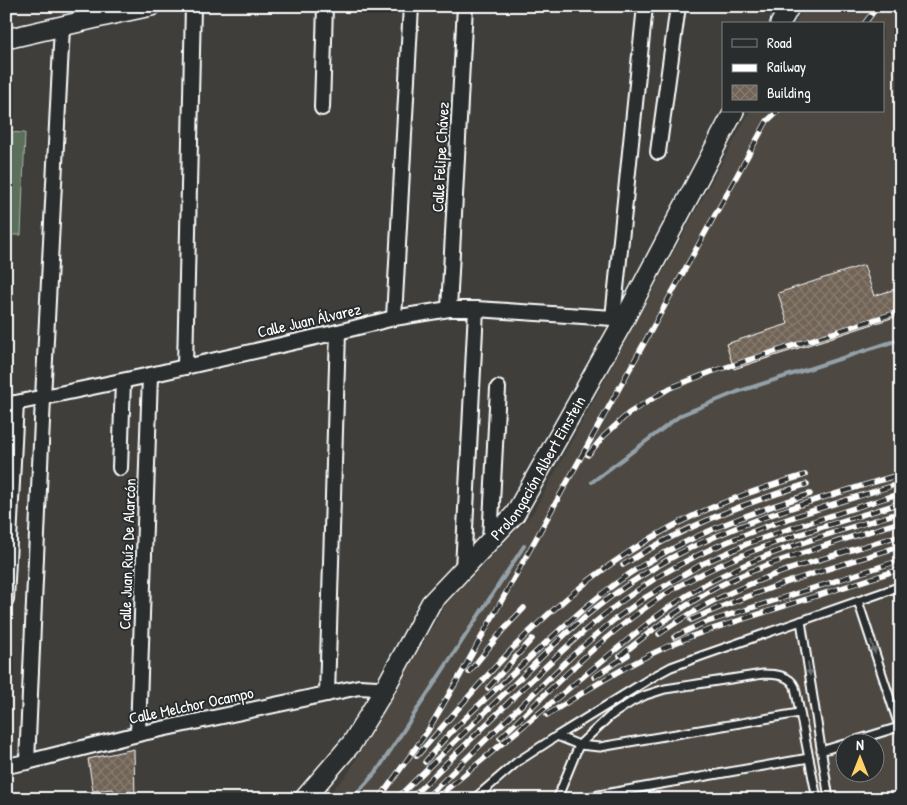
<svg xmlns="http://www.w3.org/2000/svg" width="907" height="805" font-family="'Patrick Hand',sans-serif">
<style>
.built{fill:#4e4943;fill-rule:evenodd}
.park{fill:#5a6f5a;stroke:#acb7ac}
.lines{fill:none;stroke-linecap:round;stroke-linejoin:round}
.stream{stroke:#94a1a9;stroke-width:4}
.building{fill:url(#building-cross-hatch);stroke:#fff}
.lane-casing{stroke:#fff;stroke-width:11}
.street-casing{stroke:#fff;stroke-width:18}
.secondary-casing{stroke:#fff;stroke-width:22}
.lane{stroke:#2a2d2e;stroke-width:7}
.street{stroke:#2a2d2e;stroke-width:14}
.secondary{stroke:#2a2d2e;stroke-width:19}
.rail-casing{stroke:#fff;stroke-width:5.5}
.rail{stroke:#2a2d2e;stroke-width:4;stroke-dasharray:11;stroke-linecap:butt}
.oneway{fill:#6a6c6d}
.labels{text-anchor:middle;stroke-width:4;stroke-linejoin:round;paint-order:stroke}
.street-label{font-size:16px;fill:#fff;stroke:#2a2d2e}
</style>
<defs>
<pattern id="building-cross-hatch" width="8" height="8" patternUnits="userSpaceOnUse" patternTransform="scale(1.25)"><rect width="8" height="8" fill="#716457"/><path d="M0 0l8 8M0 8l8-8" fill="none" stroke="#867b70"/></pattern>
</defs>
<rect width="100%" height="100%" fill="#3f3e3a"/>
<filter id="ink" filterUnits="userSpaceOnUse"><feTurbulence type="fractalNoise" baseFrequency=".02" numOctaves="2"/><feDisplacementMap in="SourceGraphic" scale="10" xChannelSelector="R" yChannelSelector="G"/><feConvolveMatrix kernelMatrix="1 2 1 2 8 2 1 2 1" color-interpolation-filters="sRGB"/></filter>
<g filter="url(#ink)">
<path class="built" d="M804,6H901V799H323L348,774L445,605L533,513L750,111H883V24H795ZM844,742H874V772H844Z"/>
<polygon class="park" points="6,132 25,133 21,235 6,235"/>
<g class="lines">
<g class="stream">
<polyline points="592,482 681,415 737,392 901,339"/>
<polyline points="352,799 377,771 524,546"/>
</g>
</g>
<g class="building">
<polygon points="864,265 874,296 901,287 901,315 734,369 726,344 788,324 778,293"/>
<polygon points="134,749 135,799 115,799 113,789 93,791 88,759"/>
</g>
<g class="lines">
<g class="lane-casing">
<g id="lane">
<polyline points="91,19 92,6"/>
<polyline points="858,601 901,732"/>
<polyline points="801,621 829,799"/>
<polyline points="557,736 579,745 600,747 799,713"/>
<polyline points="850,742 899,727"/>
<polyline points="821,751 844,744"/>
<polyline points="474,799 517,762 557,736 656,675 671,667 704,655 901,586"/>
<path d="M557,799L579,745L610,716L633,701L646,695L665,689L763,674C775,674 790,675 795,687L817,799"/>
<polyline points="576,799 809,758"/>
</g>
</g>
<g class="street-casing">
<g id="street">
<polyline points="322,108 325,6"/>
<polyline points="658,152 678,6"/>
<polyline points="449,309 465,6"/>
<polyline points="394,318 411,6"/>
<polyline points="613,318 645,6"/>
<polyline points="185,367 193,6"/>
<polyline points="6,405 150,375 338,332 394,318 449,309 476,309 613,318 623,322"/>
<polyline points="120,468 123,381"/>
<polyline points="490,541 498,388"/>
<polyline points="463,569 476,309"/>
<polyline points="6,599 16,403"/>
<polyline points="327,694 338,332"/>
<polyline points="138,734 150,375"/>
<polyline points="27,762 43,398 62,27"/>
<polyline points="6,766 27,762 138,734 359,687 377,688 383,692"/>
</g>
</g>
<g class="secondary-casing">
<g id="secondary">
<polyline points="780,24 790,6"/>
<polyline points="6,39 123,12 151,6"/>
<path id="s1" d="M304,799L352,743L383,692L431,603L515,514L623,322L734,111"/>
</g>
</g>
<use href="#lane" class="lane"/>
<use href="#street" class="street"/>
<use href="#secondary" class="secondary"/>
<g class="rail-casing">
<g id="rail">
<polyline points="864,24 878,6"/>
<polyline points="588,455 604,436 629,413 670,388 711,372 901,311"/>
<path d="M623,565C680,528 742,504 807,484"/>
<path d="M691,620C759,589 830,568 901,546"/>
<path d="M659,634C678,621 698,608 719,598C776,570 840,554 901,535"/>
<polyline points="674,637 701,624 901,560"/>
<path d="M620,656C651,631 683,605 719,586C750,570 784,559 818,548C845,539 873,530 901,522"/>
<polyline points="469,672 503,630 524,608"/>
<polyline points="594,677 628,655"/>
<polyline points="488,688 532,639"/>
<path d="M547,715C598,683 651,649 709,630L901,569"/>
<path d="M500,738C555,685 607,630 672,590C742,548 823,527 901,503"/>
<path d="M417,756C453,715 488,672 527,634C577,586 634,543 697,514C732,498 768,486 805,475"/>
<path d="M425,762C434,751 444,739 455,728C477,706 501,685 524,663C562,628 599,592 643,565C696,533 752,512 810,494"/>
<polyline points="379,799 427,732 461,674 767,121 778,111"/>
<path d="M396,799C433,763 470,727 507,691C535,664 562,635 592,611C617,591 643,574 671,558C743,519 823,498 901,474"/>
<path d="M410,799C445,764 481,730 516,695C561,651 606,608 661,575C735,531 819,509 901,483"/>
<polyline points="425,799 575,653 614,620 646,597 702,564 749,543 786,530 901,493"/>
<path d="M435,799L648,623C671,605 695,589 721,576C778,547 841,531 901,512"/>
</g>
</g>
<use href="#rail" class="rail"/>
</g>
<defs><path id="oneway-solid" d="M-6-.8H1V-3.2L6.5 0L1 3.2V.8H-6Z" transform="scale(1.25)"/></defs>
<g class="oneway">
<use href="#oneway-solid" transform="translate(873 647) rotate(72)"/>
<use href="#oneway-solid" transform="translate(809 669) rotate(81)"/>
</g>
</g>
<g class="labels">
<g class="street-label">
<text transform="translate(440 157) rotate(-87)" y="6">Calle Felipe Chávez</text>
<text transform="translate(309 320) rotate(-13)" y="6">Calle Juan Álvarez</text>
<text dy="6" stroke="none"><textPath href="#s1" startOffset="408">Prolongación Albert Einstein</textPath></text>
<text transform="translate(127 554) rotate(-88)" y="6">Calle Juan Ruíz De Alarcón</text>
<text transform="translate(191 705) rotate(-12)" y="6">Calle Melchor Ocampo</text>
</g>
</g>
<rect width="907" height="805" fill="none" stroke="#2a2d2e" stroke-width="25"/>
<rect x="12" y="12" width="882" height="780" fill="none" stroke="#fff" stroke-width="2" filter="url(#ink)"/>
<rect x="722" y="22" width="162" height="90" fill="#2a2d2e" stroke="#7f8182"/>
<rect x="732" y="39" width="25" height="8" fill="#2a2d2e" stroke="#7f8182"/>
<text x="767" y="48" font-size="15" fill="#ffffff">Road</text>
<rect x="732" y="64" width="25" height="8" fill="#ffffff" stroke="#7f8182"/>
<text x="767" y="72" font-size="15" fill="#ffffff">Railway</text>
<rect x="732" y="85" width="25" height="15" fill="url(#building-cross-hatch)" stroke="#7f8182"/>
<text x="767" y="98" font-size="15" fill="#ffffff">Building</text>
<g transform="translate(860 758)"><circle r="24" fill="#2a2d2e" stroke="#7f8182"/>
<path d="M0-4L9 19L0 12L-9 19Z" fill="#ffd166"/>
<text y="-8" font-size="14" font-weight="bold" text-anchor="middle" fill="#ffffff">N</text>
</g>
</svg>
